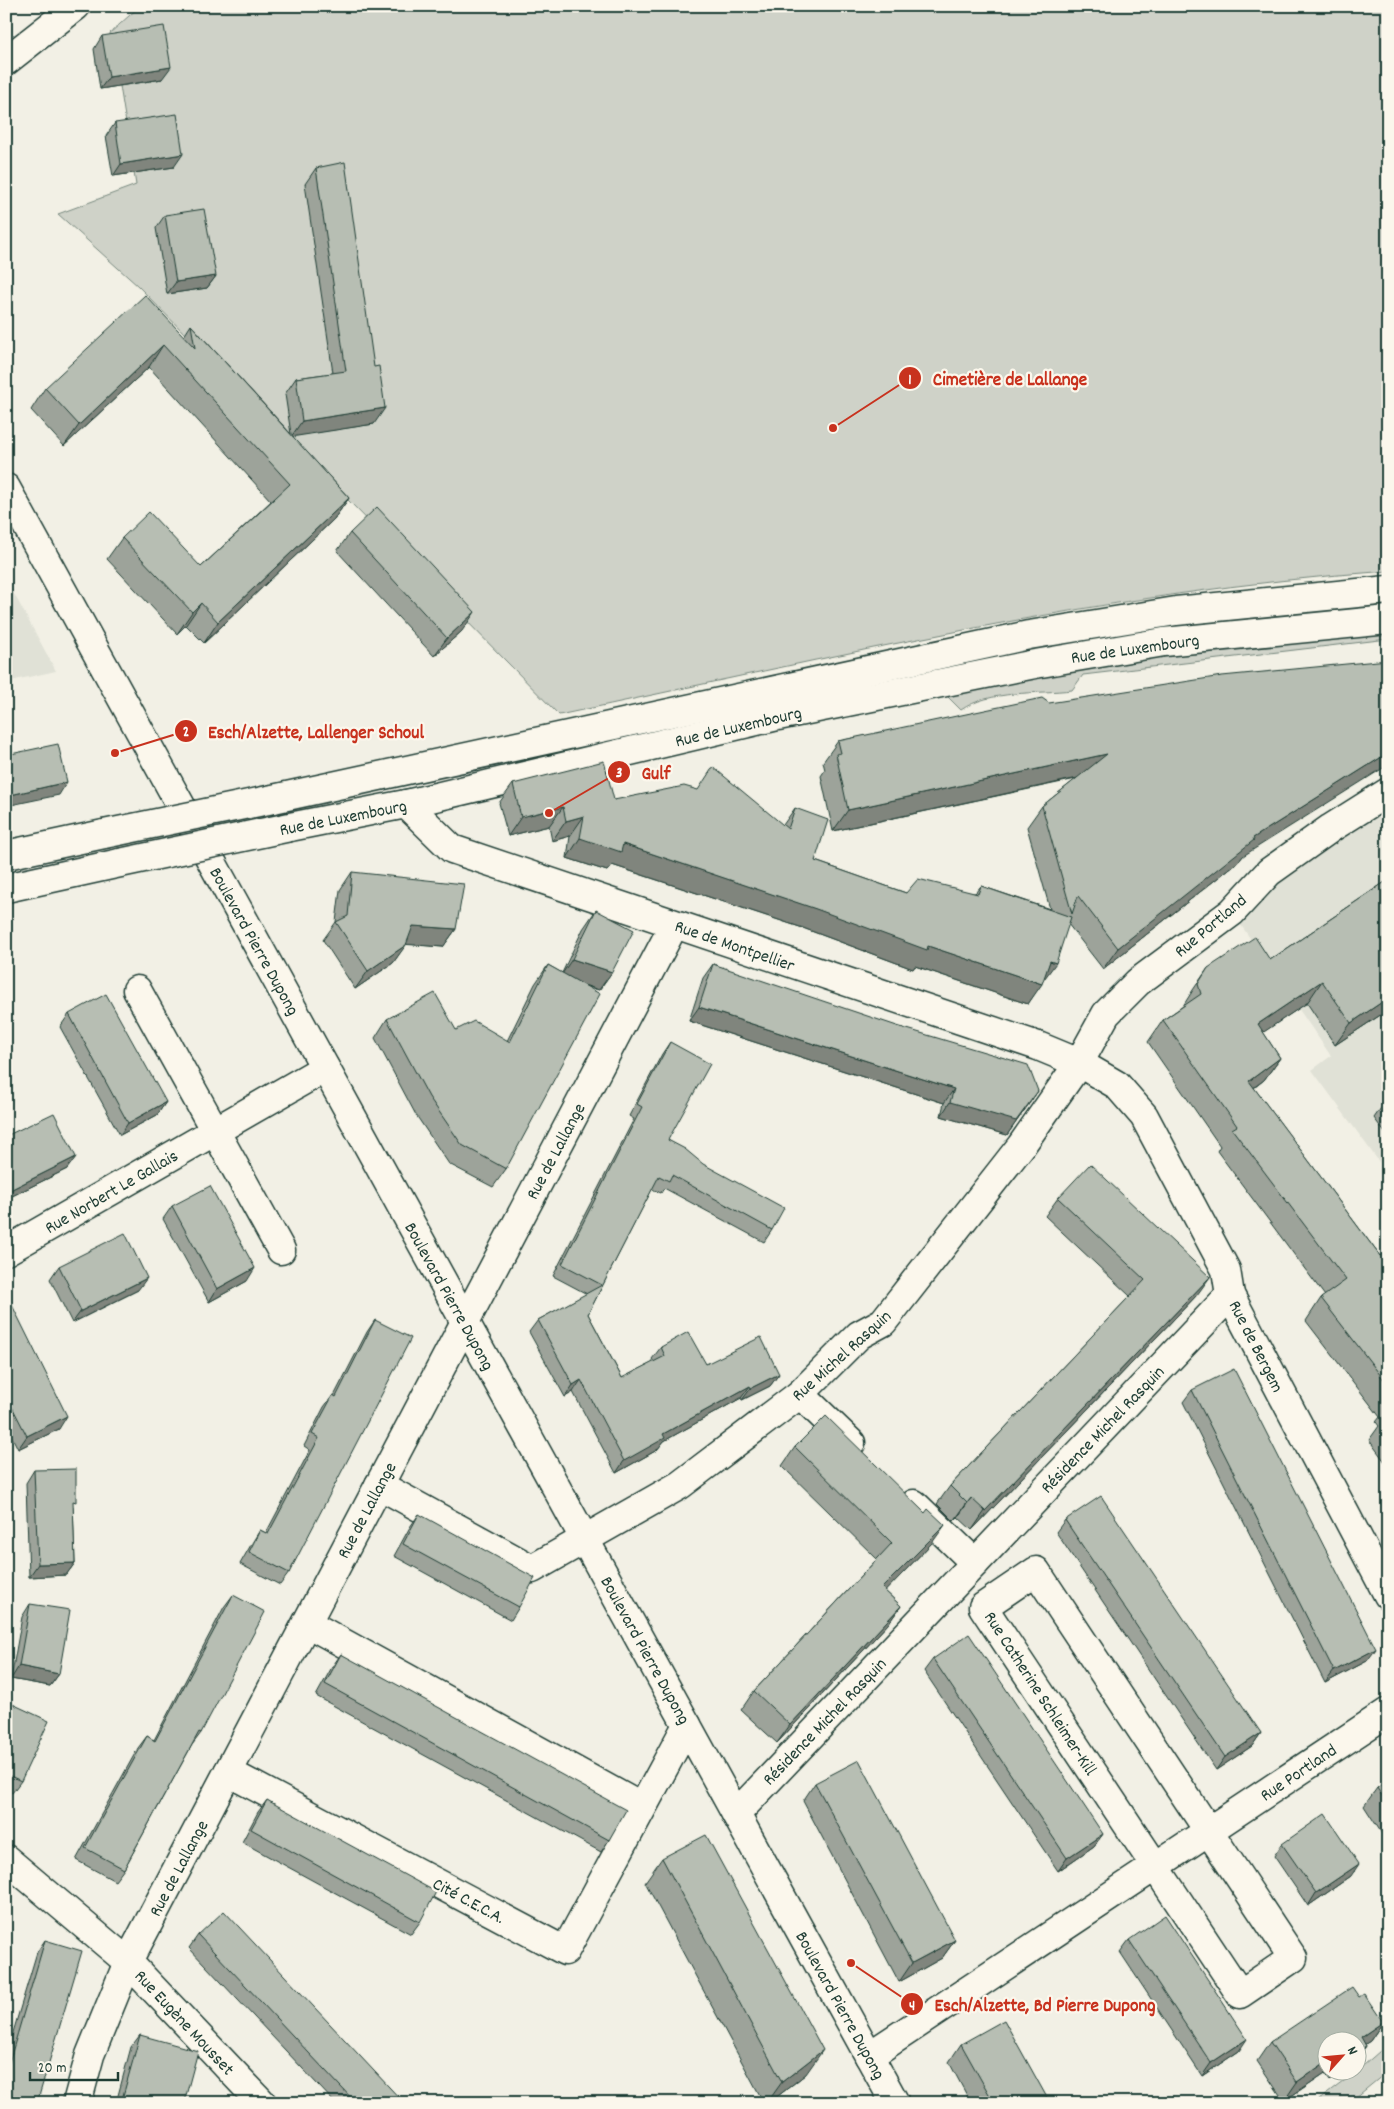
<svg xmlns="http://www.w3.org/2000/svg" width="1394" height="2109" font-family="Dekko,sans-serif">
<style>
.built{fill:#e0e1d6}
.green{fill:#cfd2c8;stroke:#77887e}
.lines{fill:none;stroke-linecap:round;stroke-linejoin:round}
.street-casing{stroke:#1f3d34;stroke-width:31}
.secondary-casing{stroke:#1f3d34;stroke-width:31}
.primary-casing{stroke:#1f3d34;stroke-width:31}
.street{stroke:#fbf7ec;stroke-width:28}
.secondary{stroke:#fbf7ec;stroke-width:28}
.primary{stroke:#fbf7ec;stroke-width:28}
.primary-bridge-casing{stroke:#1f3d34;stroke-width:31;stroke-linecap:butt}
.primary-bridge{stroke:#fbf7ec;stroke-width:28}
.wall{fill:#9da39a;stroke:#1f3d34}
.shaded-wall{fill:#80857d;stroke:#1f3d34}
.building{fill:#b7beb3;stroke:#1f3d34}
.labels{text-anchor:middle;stroke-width:4.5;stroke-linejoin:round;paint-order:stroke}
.street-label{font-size:18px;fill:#1f3d34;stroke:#fbf7ec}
.leader{fill:none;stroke:#c8321e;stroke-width:2}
.callout-dot{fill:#c8321e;stroke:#fbf7ec;stroke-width:2}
.mark-label{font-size:15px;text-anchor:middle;font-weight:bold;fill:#fff}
.callout-label{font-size:19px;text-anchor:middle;font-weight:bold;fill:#c8321e;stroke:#fbf7ec;stroke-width:4.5;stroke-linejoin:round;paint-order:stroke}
</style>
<rect width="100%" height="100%" fill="#f2f0e5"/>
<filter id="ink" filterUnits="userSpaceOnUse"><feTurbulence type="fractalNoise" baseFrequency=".02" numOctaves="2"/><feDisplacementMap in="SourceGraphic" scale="10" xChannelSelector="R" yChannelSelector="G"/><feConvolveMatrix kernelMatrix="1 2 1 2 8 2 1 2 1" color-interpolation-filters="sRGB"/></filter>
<g filter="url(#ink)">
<g class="built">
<polygon points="6,579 56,671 6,682"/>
<polygon points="1388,792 1388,1174 1312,1070 1331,1056 1232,912"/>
</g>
<g class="green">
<path d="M140,6H1388V571C1107,591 833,657 559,715L138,286L58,214L136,185L120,86L162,79L113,46L110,33Z"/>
<path d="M1388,620V639L1083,675L1072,690C1038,694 989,690 961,710L935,684Z"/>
<polygon points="1388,2044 1388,2071 1349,2103 1315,2103 1356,2072"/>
</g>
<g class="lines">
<g class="street-casing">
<g id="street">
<polyline points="6,488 895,2103"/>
<polyline points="406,804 452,849 1038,1046 1079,1063 1117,1085 1144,1116 1226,1270 1230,1295 1388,1595"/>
<polyline points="137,990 281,1250"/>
<polyline points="6,1251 325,1068"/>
<polyline points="800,1394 851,1443"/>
<polyline points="379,1485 532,1569 680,1485 800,1394 859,1335 883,1322 1021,1146 1079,1063 1106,1014 1138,982 1232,912 1269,872 1331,828 1388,792"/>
<polyline points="914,1504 975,1563"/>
<polygon points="1036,1571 1293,1958 1240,1994 983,1607"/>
<polyline points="307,1623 641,1807"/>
<polyline points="228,1772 565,1951 687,1725"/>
<polyline points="736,1814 1230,1295"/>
<polyline points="6,1859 128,1962 262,2103"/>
<polyline points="869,2056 1388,1712"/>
<polyline points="77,2103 90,2055 128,1962 674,925"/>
</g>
</g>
<g class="secondary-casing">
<polyline id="secondary" points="6,61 76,6"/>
</g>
<g class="primary-casing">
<g id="primary">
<polyline points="273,799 1029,635 1176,611 1388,590"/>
<polyline points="290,827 406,804 778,716 1035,664 1164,642 1388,620"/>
<polyline points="6,855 104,834"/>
<polyline points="6,888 120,863"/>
</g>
</g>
<use href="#street" class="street"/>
<use href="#secondary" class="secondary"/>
<use href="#primary" class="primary"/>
<g class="primary-bridge-casing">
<g id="primary-bridge">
<polyline points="104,834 273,799"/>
<polyline points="120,863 290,827"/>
</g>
</g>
<use href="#primary-bridge" class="primary-bridge"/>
</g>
<g class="wall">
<polygon points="102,36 162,79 100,89 94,49"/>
<polygon points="115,123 174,167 113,176 106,136"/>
<polygon points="316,168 374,424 292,436 349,498 334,519 204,643 186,625 177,634 107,559 122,538 201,567 271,501 149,367 64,446 31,410 45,388 184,336 191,325 291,434 285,394 296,378 333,373 305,184"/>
<polygon points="165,215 216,276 207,288 167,294 156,228"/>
<polygon points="350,533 462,631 434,656 337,551"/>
<polygon points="1049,703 1243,856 1239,861 1103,969 1068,924 1043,981 1028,1004 915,966 913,969 803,928 612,865 607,871 567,858 570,836 552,841 549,826 508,836 499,803 513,784 614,800 783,825 795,808 815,861 906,893 975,893 981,886 1050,909 1027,827 1042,806 1076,779 833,831 821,776 825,770 823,762 838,741"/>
<polygon points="352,872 456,929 443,947 406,944 393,963 355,989 323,940 336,922 340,890"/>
<polygon points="1388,880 1388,1010 1335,1045 1307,1003 1263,1032 1280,1058 1264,1080 1254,1088 1380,1256 1388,1250 1388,1466 1369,1440 1379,1426 1376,1422 1380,1417 1306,1321 1321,1298 1325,1296 1217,1151 1220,1146 1148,1042 1163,1020 1183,1006 1193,990 1208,968 1270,960"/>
<polygon points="596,910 612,972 599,990 584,986 506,1169 493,1187 449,1164 416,1115 375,1038 387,1019 456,1030 507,1041 535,984 548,965 562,973 583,929"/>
<polygon points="713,964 1038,1091 1007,1135 941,1116 944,1103 689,1021 703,978"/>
<polygon points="69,1014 166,1102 157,1115 120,1135 60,1027"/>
<polygon points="670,1042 668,1140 772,1230 764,1242 664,1188 661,1193 652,1189 588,1314 622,1378 654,1362 652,1359 661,1347 706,1364 779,1374 770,1386 742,1400 741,1398 664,1441 657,1450 616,1473 573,1392 565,1397 529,1332 538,1320 587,1294 553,1276 634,1119 629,1116 662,1054"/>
<polygon points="1388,1098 1388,1137 1374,1118"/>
<polygon points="6,1136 67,1169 6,1199"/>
<polygon points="1058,1198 1197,1295 972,1530 958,1517 954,1521 937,1504 950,1486 1130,1296 1045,1216"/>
<polygon points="172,1206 247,1281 209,1302 163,1219"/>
<polygon points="59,1266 138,1290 72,1323 50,1279"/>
<polygon points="6,1300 59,1429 18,1449 6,1425"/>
<polygon points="375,1320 289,1573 280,1585 240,1564 252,1543 260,1530 266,1533 310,1450 304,1446 324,1407 333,1395 334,1396 367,1332"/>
<polygon points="1192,1390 1367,1661 1325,1683 1183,1402"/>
<polygon points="795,1447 932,1543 885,1591 901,1606 888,1624 777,1743 741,1710 754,1691 877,1559 782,1466"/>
<polygon points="34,1470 73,1506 75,1563 66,1575 29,1577 26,1483"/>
<polygon points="419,1514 519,1607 511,1620 394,1556 410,1527"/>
<polygon points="1065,1520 1261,1733 1252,1746 1216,1770 1056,1532"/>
<polygon points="233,1595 201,1733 192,1745 124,1869 115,1881 76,1860 138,1748 147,1736 154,1740 224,1607"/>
<polygon points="30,1604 59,1674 50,1686 11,1679 22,1617"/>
<polygon points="341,1654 609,1840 601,1852 316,1696 332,1667"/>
<polygon points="933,1659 1103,1834 1094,1846 1058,1871 924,1671"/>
<polygon points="6,1701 21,1781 12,1793 6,1790"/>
<polygon points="1388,1781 1388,1843 1364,1806 1377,1788"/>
<polygon points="815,1783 955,1940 942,1958 899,1982 803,1801"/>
<polygon points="267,1800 420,1922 411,1934 242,1842 258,1812"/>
<polygon points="1282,1844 1351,1876 1308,1906 1274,1856"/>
<polygon points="662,1858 806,2074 769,2103 764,2103 645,1882"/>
<polygon points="198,1935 404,2103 335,2103 189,1948"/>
<polygon points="45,1940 6,2103 6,2056 37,1952"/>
<polygon points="1129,1940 1239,2051 1202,2076 1120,1952"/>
<polygon points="1359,1997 1383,2022 1370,2041 1365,2044 1366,2046 1356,2060 1356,2042 1326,2042 1326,2072 1342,2072 1330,2080 1325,2073 1284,2101 1257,2061 1270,2042"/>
<polygon points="140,2035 184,2103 116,2103 131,2047"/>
<polygon points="961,2044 1050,2103 971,2103 949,2062"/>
</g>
<g class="shaded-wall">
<polygon points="171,67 162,79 100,89 109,77"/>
<polygon points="183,154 174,167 113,176 121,164"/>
<polygon points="216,276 207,288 167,294 176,282"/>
<polygon points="163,345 149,367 64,446 79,425"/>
<polygon points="385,408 374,424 291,437 302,421"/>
<polygon points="349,498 334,519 204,643 218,622"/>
<polygon points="201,603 186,625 177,634 192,612"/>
<polygon points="475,612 462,631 434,656 447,638"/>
<polygon points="1388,753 1388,765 1243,856 1239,861 1103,969 1118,948 1253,838"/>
<polygon points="1107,754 1092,775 833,831 848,810"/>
<polygon points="67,782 59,795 6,806 6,796"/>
<polygon points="563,807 549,826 508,836 521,817"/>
<polygon points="584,816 570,836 552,841 566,821"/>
<polygon points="580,838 623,844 1042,984 1028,1004 915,966 913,969 803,928 612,865 607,871 567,858"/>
<polygon points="413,926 456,929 443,947 401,944"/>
<polygon points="406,945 393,963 355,989 368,971"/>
<polygon points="572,959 612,972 599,990 560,977"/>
<polygon points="1050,961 1056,963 1042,982"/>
<polygon points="1322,981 1307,1003 1243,1046 1258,1024"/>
<polygon points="1388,998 1388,1010 1335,1045 1351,1023"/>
<polygon points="699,1007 954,1089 944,1103 689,1021"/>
<polygon points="1280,1058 1264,1080 1233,1103 1249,1081"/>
<polygon points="1038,1091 1007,1135 941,1116 950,1102"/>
<polygon points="166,1102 157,1115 120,1135 128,1123"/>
<polygon points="76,1157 67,1169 6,1199 6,1195 10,1190"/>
<polygon points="255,1268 247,1281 209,1302 217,1289"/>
<polygon points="1210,1277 1197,1295 972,1530 985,1511"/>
<polygon points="147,1278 138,1290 72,1323 81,1311"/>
<polygon points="779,1374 770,1386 742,1400 751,1388"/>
<polygon points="581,1380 573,1392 565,1397 573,1385"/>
<polygon points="750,1386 741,1398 664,1441 657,1450 616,1473 624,1461 663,1434"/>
<polygon points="67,1416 59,1429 18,1449 27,1436"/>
<polygon points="971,1498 958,1517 954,1521 967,1503"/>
<polygon points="945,1525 932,1543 870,1607 882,1588"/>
<polygon points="75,1563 66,1575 29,1577 38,1564"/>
<polygon points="901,1606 888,1624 777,1743 790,1725"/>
<polygon points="1376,1649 1367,1661 1325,1683 1334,1671"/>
<polygon points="19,1666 59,1674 50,1686 11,1679"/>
<polygon points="1261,1733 1252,1746 1216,1770 1225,1757"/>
<polygon points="1103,1834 1094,1846 1058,1871 1067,1858"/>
<polygon points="1359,1864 1351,1876 1308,1906 1316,1893"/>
<polygon points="955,1940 942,1958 899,1982 912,1963"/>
<polygon points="1383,2022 1370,2041 1356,2050 1361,2037"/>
<polygon points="1247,2039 1239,2051 1202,2076 1211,2063"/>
<polygon points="1366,2046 1356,2060 1356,2052"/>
<polygon points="823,2050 806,2074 769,2103 767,2103 782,2082"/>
<polygon points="1326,2062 1326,2071 1325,2073 1284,2101 1297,2082"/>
<polygon points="1336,2072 1342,2072 1330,2080"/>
</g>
<g class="building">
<polygon points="164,26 171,67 109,77 102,36"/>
<polygon points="177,114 183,154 121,164 115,123"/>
<polygon points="345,162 374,367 379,366 385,408 302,421 296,378 346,371 316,168"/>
<polygon points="204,209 216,276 176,282 165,215"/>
<polygon points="145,295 195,348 191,325 349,498 218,622 201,603 192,612 122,538 149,512 201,567 290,484 163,345 79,425 45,388"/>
<polygon points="377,507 475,612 447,638 350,533"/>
<polygon points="1388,660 1388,753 1253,838 1254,840 1118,948 1078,896 1072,914 1042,806 1107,754 848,810 836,754 841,753 838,741 1042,698 1049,703 1222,676"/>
<polygon points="58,744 67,782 6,796 6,755"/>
<polygon points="604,761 614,800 684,786 698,790 713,767 788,829 795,808 828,820 815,861 906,893 918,879 978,894 981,886 1071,917 1056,963 1050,961 1042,984 928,946 927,950 816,909 623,844 621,852 580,838 584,816 566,821 563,807 521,817 513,784"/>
<polygon points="352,872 464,884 456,929 413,926 406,945 368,971 336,922 348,916"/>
<polygon points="1388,880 1388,998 1351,1023 1322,981 1258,1024 1280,1058 1249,1081 1380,1256 1388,1250 1388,1385 1321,1298 1346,1280 1232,1129 1237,1126 1163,1020 1201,994 1198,984 1208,968 1255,937 1270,960"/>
<polygon points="596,910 634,930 612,972 572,959"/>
<polygon points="713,964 897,1026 1028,1065 1038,1091 1016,1121 950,1102 954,1089 699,1007"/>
<polygon points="548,965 600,994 506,1169 462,1145 429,1097 387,1019 435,993 456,1030 474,1021 510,1042"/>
<polygon points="106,994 166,1102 128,1123 69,1014"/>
<polygon points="670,1042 710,1064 668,1140 685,1149 703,1164 784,1208 772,1230 672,1175 669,1181 659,1176 588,1314 622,1378 665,1356 661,1347 688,1332 706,1364 761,1337 779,1374 751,1388 750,1386 663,1434 665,1438 624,1461 581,1380 573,1385 538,1320 602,1285 562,1264 642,1107 637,1104"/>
<polygon points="54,1113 76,1157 10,1190 6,1183 6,1136"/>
<polygon points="1090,1164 1210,1277 985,1511 971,1498 967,1503 950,1486 1145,1280 1058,1198"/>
<polygon points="210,1186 255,1268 217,1289 172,1206"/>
<polygon points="125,1233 147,1278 81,1311 59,1266"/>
<polygon points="9,1299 67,1416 27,1436 6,1395 6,1300"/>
<polygon points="375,1320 411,1338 289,1573 249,1552 260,1530 268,1534 319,1438 312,1434 333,1395 336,1397"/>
<polygon points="1234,1369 1376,1649 1334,1671 1192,1390"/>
<polygon points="826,1416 925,1513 928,1509 945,1525 882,1588 901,1606 790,1725 754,1691 892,1543 795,1447"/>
<polygon points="1388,1416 1388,1423 1384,1418"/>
<polygon points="76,1469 76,1502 73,1501 75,1563 38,1564 34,1470"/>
<polygon points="1101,1496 1261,1733 1225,1757 1065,1520"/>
<polygon points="419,1514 535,1578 519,1607 403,1544"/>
<polygon points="233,1595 265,1612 201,1733 199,1732 124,1869 85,1848 147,1736 155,1741"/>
<polygon points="30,1604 70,1610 59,1674 19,1666"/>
<polygon points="969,1634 1103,1834 1067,1858 933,1659"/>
<polygon points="341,1654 626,1810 609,1840 325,1684"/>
<polygon points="6,1701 49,1721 21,1781 6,1774"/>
<polygon points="859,1760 955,1940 912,1963 815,1783"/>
<polygon points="1388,1781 1388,1805 1377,1788"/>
<polygon points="267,1800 436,1892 420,1922 251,1829"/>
<polygon points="1325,1814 1359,1864 1316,1893 1282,1844"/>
<polygon points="706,1835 823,2050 782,2082 662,1858"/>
<polygon points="224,1911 404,2103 356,2103 198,1935"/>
<polygon points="1165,1915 1247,2039 1211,2063 1129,1940"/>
<polygon points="45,1940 82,1951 37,2103 6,2103 6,2073"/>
<polygon points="1352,1987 1359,1997 1364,1994 1383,2022 1361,2037 1366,2046 1356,2052 1356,2042 1326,2042 1326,2062 1297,2082 1270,2042"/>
<polygon points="1004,2020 1050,2103 994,2103 961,2044"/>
<polygon points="140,2035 198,2051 184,2103 121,2103"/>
</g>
</g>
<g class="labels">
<g class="street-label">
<text transform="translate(1135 648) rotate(-8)" y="6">Rue de Luxembourg</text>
<text transform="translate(738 726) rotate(-13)" y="6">Rue de Luxembourg</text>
<text transform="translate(343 817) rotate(-11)" y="6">Rue de Luxembourg</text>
<text transform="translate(1210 925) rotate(-40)" y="6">Rue Portland</text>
<text transform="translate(255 941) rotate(61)" y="6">Boulevard Pierre Dupong</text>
<text transform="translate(735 945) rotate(19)" y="6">Rue de Montpellier</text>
<text transform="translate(555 1151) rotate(-62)" y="6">Rue de Lallange</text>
<text transform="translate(111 1191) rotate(-30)" y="6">Rue Norbert Le Gallais</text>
<text transform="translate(450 1296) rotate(61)" y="6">Boulevard Pierre Dupong</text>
<text transform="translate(1257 1346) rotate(63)" y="6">Rue de Bergem</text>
<text transform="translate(841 1355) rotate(-42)" y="6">Rue Michel Rasquin</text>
<text transform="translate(1102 1429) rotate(-46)" y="6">Résidence Michel Rasquin</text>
<text transform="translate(366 1510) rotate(-62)" y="6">Rue de Lallange</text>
<text transform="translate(646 1650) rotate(61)" y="6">Boulevard Pierre Dupong</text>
<text transform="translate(1041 1693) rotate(57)" y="6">Rue Catherine Schleimer-Kill</text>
<text transform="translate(824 1721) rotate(-46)" y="6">Résidence Michel Rasquin</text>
<text transform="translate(1298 1772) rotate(-34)" y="6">Rue Portland</text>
<text transform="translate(178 1868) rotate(-62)" y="6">Rue de Lallange</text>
<text transform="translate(469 1900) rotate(28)" y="6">Cité C.E.C.A.</text>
<text transform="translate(841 2005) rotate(61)" y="6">Boulevard Pierre Dupong</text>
<text transform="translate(185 2022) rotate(47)" y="6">Rue Eugène Mousset</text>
</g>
</g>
<path class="leader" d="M833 428L910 378M115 753L186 731M549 813L619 772M851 1963L912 2004"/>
<g class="callout-dot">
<circle cx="833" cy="428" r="5"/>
<circle cx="115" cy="753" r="5"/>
<circle cx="549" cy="813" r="5"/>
<circle cx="851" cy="1963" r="5"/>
<circle cx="910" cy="378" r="12"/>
<circle cx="186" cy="731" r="12"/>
<circle cx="619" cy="772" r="12"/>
<circle cx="912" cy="2004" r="12"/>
</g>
<g class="mark-label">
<text x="910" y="384">1</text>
<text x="186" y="736">2</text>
<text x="619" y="777">3</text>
<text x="912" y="2010">4</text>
</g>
<g class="callout-label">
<text x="1010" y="385">Cimetière de Lallange</text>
<text x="316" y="738">Esch/Alzette, Lallenger Schoul</text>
<text x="656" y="779">Gulf</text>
<text x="1045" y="2011">Esch/Alzette, Bd Pierre Dupong</text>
</g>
<rect width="1394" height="2109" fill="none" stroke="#fbf7ec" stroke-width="25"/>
<rect x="12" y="12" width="1369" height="2084" fill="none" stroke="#1f3d34" stroke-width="2" filter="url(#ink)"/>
<g transform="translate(1342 2056) rotate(63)"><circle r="24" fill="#fbf7ec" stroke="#a3ada2"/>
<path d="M0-4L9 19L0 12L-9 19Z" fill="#c8321e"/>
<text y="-8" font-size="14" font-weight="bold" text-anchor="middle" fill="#1f3d34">N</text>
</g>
<path d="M30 2072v8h88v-8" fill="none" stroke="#1f3d34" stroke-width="2.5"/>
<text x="38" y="2072" font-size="15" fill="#1f3d34" stroke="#fbf7ec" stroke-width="4" paint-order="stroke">20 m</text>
</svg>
